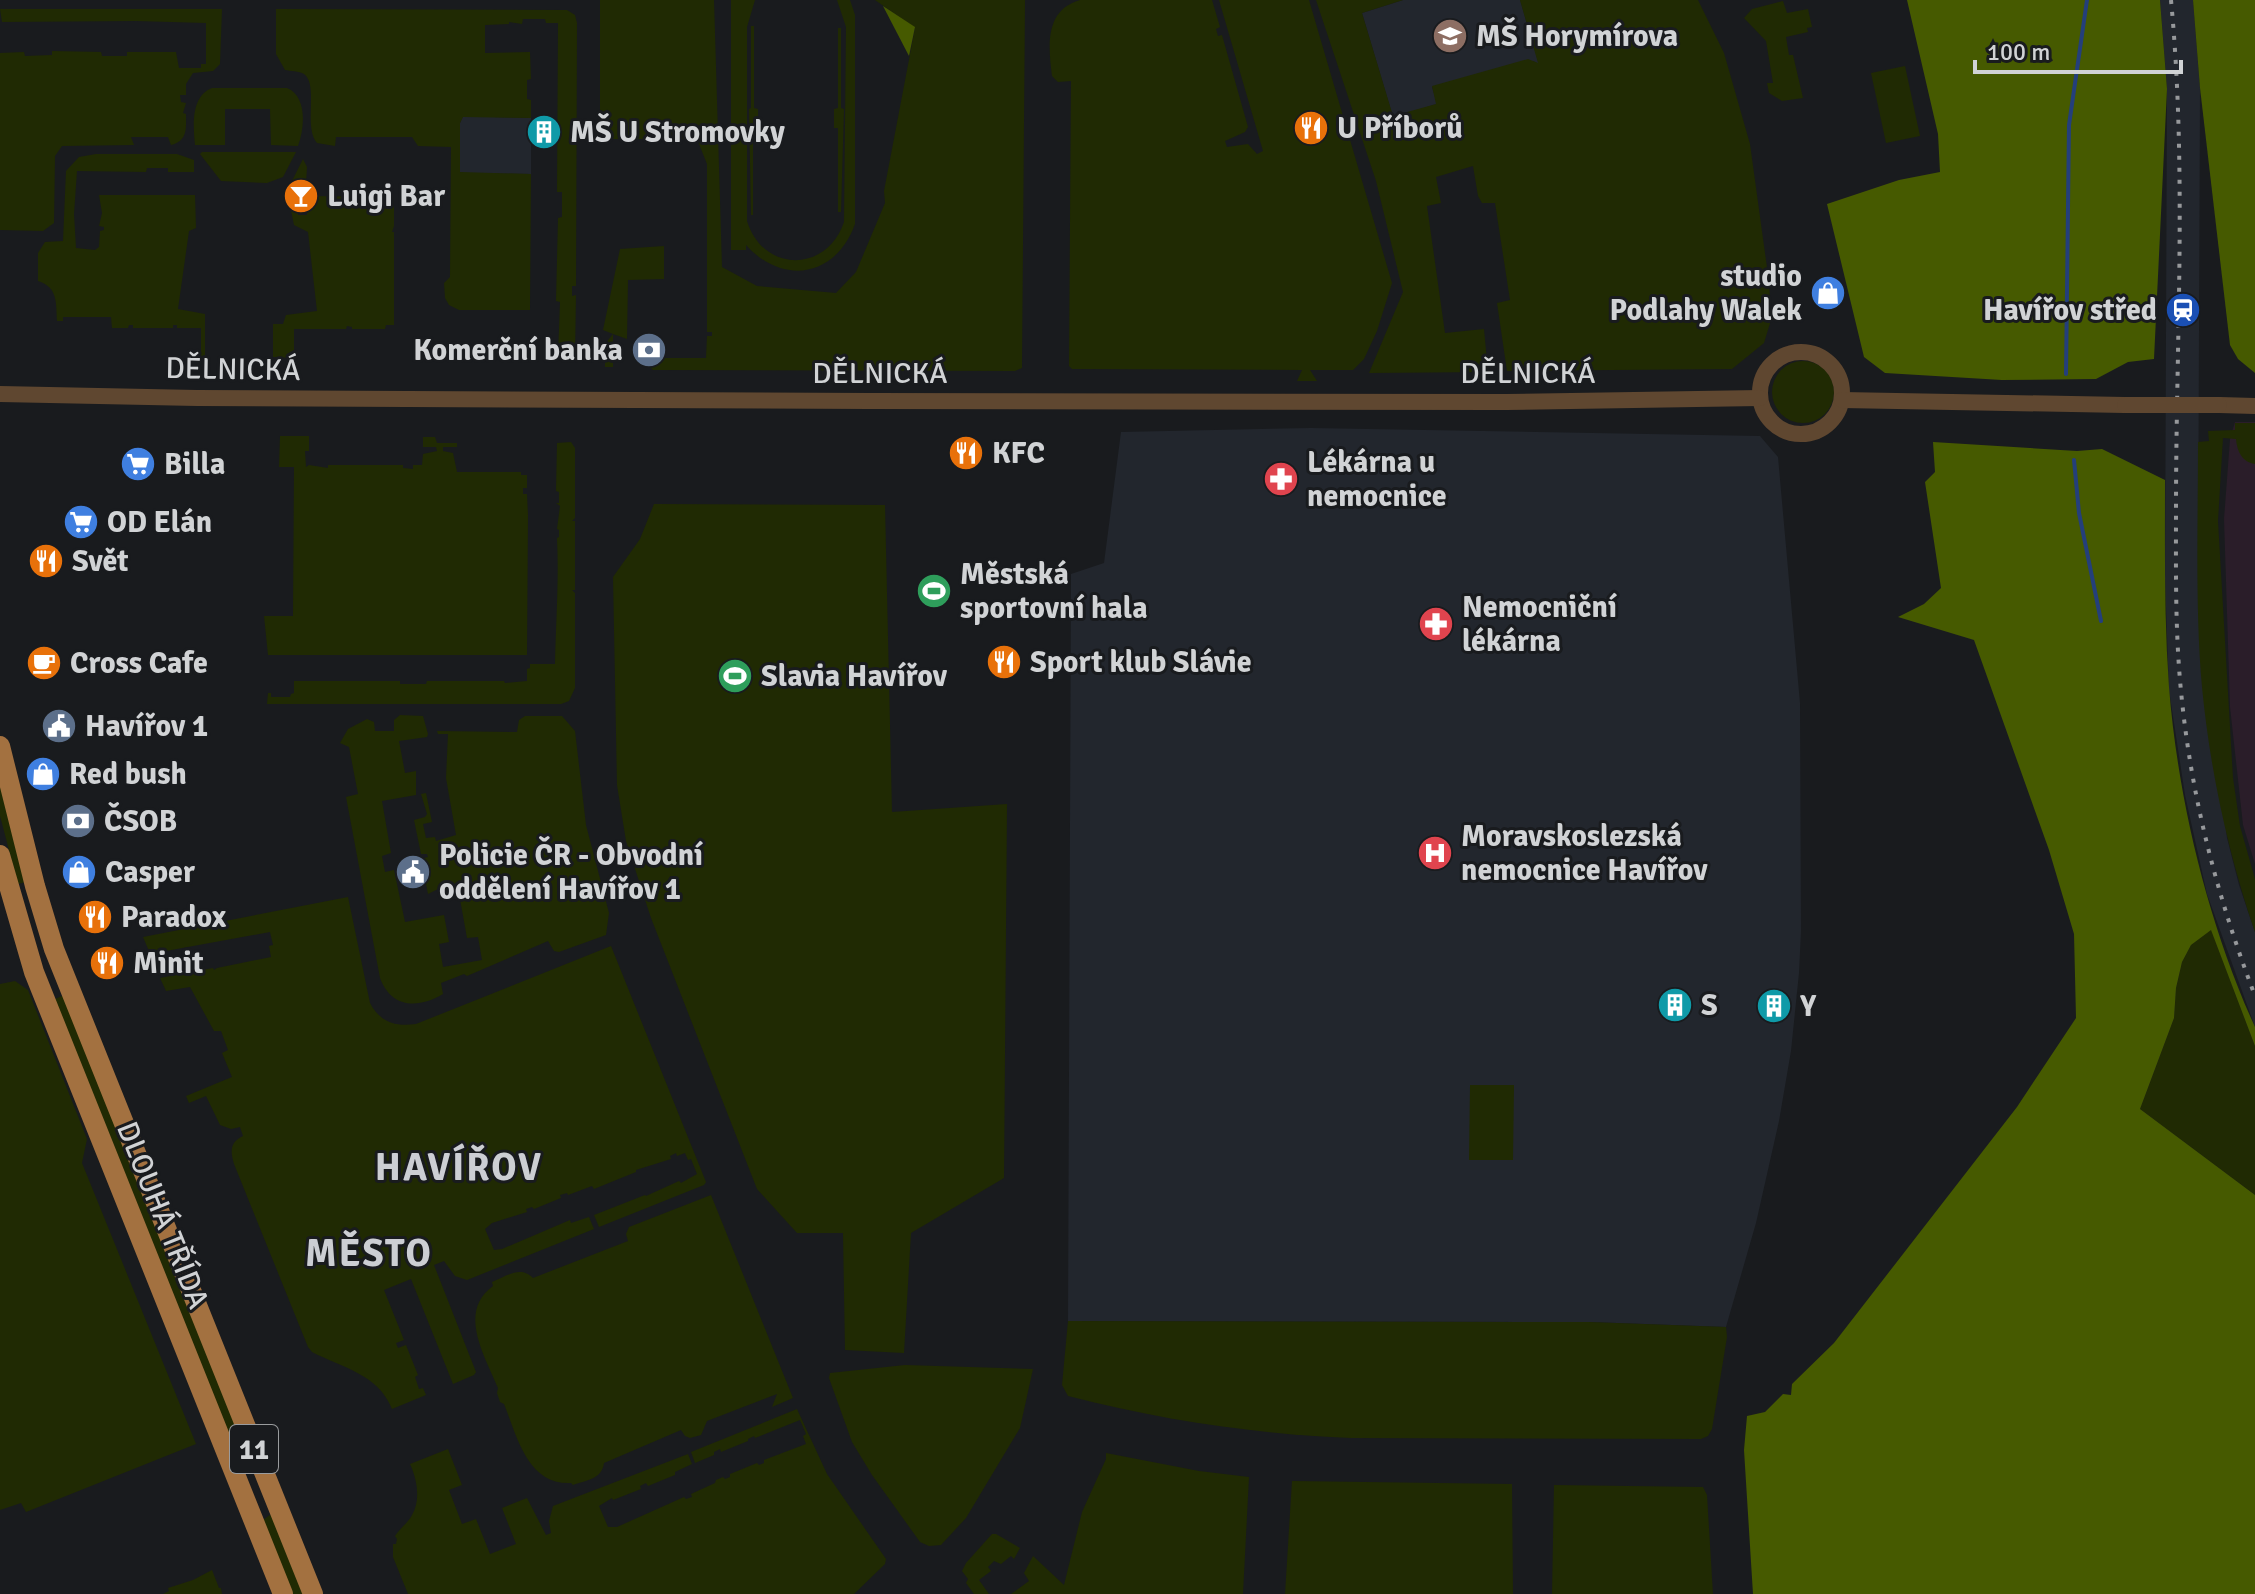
<svg xmlns="http://www.w3.org/2000/svg" width="2255" height="1594" font-family="Signika,sans-serif">
<style>
.commercial{fill:#2a1d29}
.built{fill:#22262d}
.green{fill:#202a03}
.forest{fill:#465a00}
.lines{fill:none;stroke-linecap:round;stroke-linejoin:round}
.stream{stroke:#243f7b;stroke-width:4}
.minor{stroke:#5f4730;stroke-width:16}
.major{stroke:#a37140;stroke-width:20}
.rail{stroke:#97999c;stroke-width:4;stroke-dasharray:4 8;stroke-linecap:butt}
.minor-bridge{stroke:#5f4730;stroke-width:16}
.labels{text-anchor:middle;stroke-width:6;stroke-linejoin:round;paint-order:stroke}
.shield{fill:#191b1e;stroke:#9a9c9e;stroke-width:2}
.shield-label{font-size:28px;font-weight:bold;fill:#d1d3d5}
.poi-label{font-size:30px;font-weight:bold;fill:#d1d3d5;stroke:#191b1e;text-anchor:start}
.street-label{font-size:30px;fill:#d1d3d5;stroke:#191b1e}
.district-label{font-size:38px;font-weight:bold;letter-spacing:2px;fill:#ccced3;stroke:#191b1e}
</style>
<rect width="100%" height="100%" fill="#191b1e"/>
<polygon class="commercial" points="2235,422 2255,422 2255,864 2243,825 2230,707 2224,519 2230,439"/>
<g class="built">
<polygon points="1403,0 1520,0 1539,64 1533,61 1432,87 1437,104 1393,117 1362,13"/>
<polygon points="2160,0 2193,0 2200,88 2198,579 2227,838 2239,885 2255,932 2255,1027 2207,894 2185,795 2169,690 2165,579 2167,89"/>
<polygon points="463,116 531,118 531,174 460,173 460,123"/>
<polygon points="1311,428 1760,436 1778,457 1800,703 1801,931 1799,973 1791,1051 1779,1121 1756,1223 1726,1327 1589,1322 1068,1321 1071,574 1104,563 1121,432"/>
</g>
<g class="green">
<polygon points="600,0 714,0 722,267 757,286 836,293 856,272 885,203 884,191 915,28 875,0 1025,0 1022,368 1015,371 653,370 647,364 646,358 706,358 707,336 712,336 712,332 707,332 707,164 697,139 612,139 602,134 600,130"/>
<path d="M731,0H755L747,27V221C763,273 827,273 844,222L846,27L837,0H850L855,15V224C836,277 783,286 746,245V250H731Z"/>
<path d="M1080,0H1212L1220,27L1216,29L1218,36L1222,35L1248,127L1245,132L1225,141L1227,147L1248,144L1257,154L1263,151L1219,0H1309L1392,283L1377,331L1364,359L1353,370H1310L1317,381H1297L1302,370L1072,369L1069,366L1071,81L1058,82L1052,76C1048,45 1045,10 1080,0Z"/>
<polygon points="1316,0 1403,0 1362,13 1393,116 1436,104 1432,86 1528,59 1538,63 1520,0 1698,0 1724,53 1750,144 1769,282 1771,320 1764,343 1732,369 1507,371 1497,303 1510,300 1495,203 1482,203 1478,196 1473,166 1436,177 1441,203 1427,206 1445,333 1484,329 1488,372 1369,373 1403,292 1376,181"/>
<polygon points="1783,1 1787,13 1808,9 1812,27 1807,28 1808,32 1786,37 1789,55 1793,55 1803,98 1782,101 1769,93 1767,83 1773,83 1766,41 1744,18 1752,9"/>
<path d="M0,9H222L220,64L213,71L193,73L186,84V95H180L181,102L186,103L183,113L186,114C186,128 188,141 171,145L168,137H131L134,145L62,146L55,156L54,223L43,231L0,230V53L24,52L25,56L52,55V51L101,52L102,56H127V52H176L179,68H201V64H206V23L136,21L2,22Z"/>
<path d="M276,9L567,10L575,15L577,23L576,286H572V296L576,295L575,355L558,356L560,302L556,301L558,218L562,217V192H557L558,23H546L545,19H523L522,24L509,22V24L485,25V53L530,52L531,79L527,80V99L531,100V118L463,117L460,123V172L531,174L530,310H459L449,305L445,298L444,283L450,277L451,147L418,146L412,137H336L335,146L317,143C303,127 319,85 304,74C299,71 290,71 285,70L276,54Z"/>
<polygon points="751,26 754,26 754,108 758,109 758,127 753,127 753,215 751,215 749,109 751,108"/>
<polygon points="838,28 841,28 841,108 844,109 841,212 838,212 838,128 834,128 834,109 838,108"/>
<polygon points="1905,66 1920,136 1886,143 1871,73"/>
<path d="M212,88H287C307,96 305,127 298,146L271,145L270,109H225V145H195C193,125 191,96 212,88Z"/>
<polygon points="202,152 296,152 283,177 267,183 221,181 200,154"/>
<path d="M96,154H177L194,160V172H168V168H147L146,172L77,171L74,214L76,248L95,250L99,247L100,231L104,230V227L99,226L102,213L99,195H195L196,228L189,231L178,309L205,314V357H201V328H177V325H173V328H133V325H129L128,328H112L111,317H63V321H57C56,303 58,287 38,281V253L45,242L63,241L66,171L79,157Z"/>
<polygon points="303,159 307,167 306,183 299,183 298,215 307,215 307,196 394,197 394,226 392,232 394,232 394,325 386,325 385,329 352,329 352,327 347,326 346,329 294,329 294,358 273,357 273,324 283,324 286,315 317,311 308,232 294,225 287,191"/>
<polygon points="664,246 664,279 628,280 627,339 613,334 613,367 605,367 605,344 613,334 603,330 620,249"/>
<circle cx="1803" cy="392" r="31"/>
<path d="M2235,423H2255V464C2242,462 2237,451 2236,439L2223,438L2218,521L2233,778L2240,826L2255,879V932C2228,853 2210,770 2202,687C2195,606 2198,524 2198,442L2209,441L2208,431L2235,430Z"/>
<polygon points="280,436 309,436 309,451 305,451 306,467 309,465 328,468 328,465 403,465 403,468 413,469 413,465 422,465 423,454 437,451 436,447 423,447 423,437 435,437 437,443 457,443 457,447 443,447 443,451 453,453 457,472 521,472 521,475 527,475 527,488 523,488 523,494 527,494 528,515 527,655 268,655 264,616 293,616 294,467 279,467"/>
<path d="M571,442L575,448V518L572,521H575V590H572L575,593V688L569,701L561,704H267L268,693H271V697H290L291,694L294,693V681H400V684H426L427,681H504L505,683L527,681V669L530,668V664H555C556,619 559,581 557,538L559,537V530L557,529L560,506L556,503H559V492L556,491L557,443Z"/>
<polygon points="654,504 885,505 892,812 1007,804 1004,1178 911,1233 904,1353 845,1350 843,1233 797,1233 757,1189 651,918 626,841 617,785 613,577 640,539"/>
<path d="M400,715L423,716L428,734L427,737L399,741L405,773L416,771V795L382,801L391,853L382,856L385,872L394,870L405,922L444,915L449,942L439,944L443,967L482,960L478,937L467,938L458,888L439,892L438,889L428,894L421,859L428,857L427,854H421L414,820L425,817L427,814L421,794L426,793L432,822L423,824L426,838L435,837L436,841L456,835L446,778L448,734H438L437,731L517,732L519,720L525,716H562L575,731L586,825L609,913L606,935L559,952L554,951L548,941L467,976L464,974L441,983L443,994C418,1009 391,1008 380,978L346,797L358,794L349,747L340,743L348,729L367,719L374,722L375,731H394V720Z"/>
<polygon points="0,778 26,882 18,884 0,816"/>
<path d="M348,897L370,1003C380,1022 395,1027 416,1024L611,946L706,1182L704,1185L599,1227L594,1215L645,1195L646,1196L679,1181L681,1183L697,1174L691,1159L688,1160L685,1153L677,1156L676,1153L670,1156L671,1159L636,1170V1172L594,1189L592,1186L568,1195L567,1193L560,1195L561,1198L534,1209L532,1207L526,1209L527,1212L492,1223L485,1229L494,1250L502,1249L570,1220L571,1223L589,1217L594,1229L467,1280L455,1276L444,1261L434,1265L476,1372L474,1375L453,1384L411,1279L384,1290L404,1340L396,1343L398,1348L406,1345L418,1375L415,1377L419,1389L423,1388L426,1395L392,1409C378,1374 343,1368 312,1352L308,1347L234,1164C230,1151 230,1142 243,1136L240,1127L231,1129L220,1125L206,1096L189,1103L186,1096L232,1077L222,1053L228,1050L221,1031H214L190,987L166,991L160,978L213,968L214,970L217,968L271,957L269,946L273,945L270,932L155,953V956L152,958L143,937Z"/>
<polygon points="2211,929 2255,1046 2255,1195 2140,1109 2174,1018 2176,988 2182,962 2191,945"/>
<polygon points="15,981 28,990 87,1139 82,1163 196,1444 26,1512 21,1503 0,1510 0,984"/>
<polygon points="64,995 245,1445 234,1450 53,1000"/>
<polygon points="1470,1085 1514,1085 1513,1160 1469,1160"/>
<path d="M711,1195L793,1398L772,1407L777,1394L707,1421L701,1435L690,1438L685,1436L681,1430L604,1463C602,1479 587,1480 573,1485L571,1483C527,1485 517,1436 504,1404L500,1402L497,1393L498,1388C485,1356 457,1312 493,1286L492,1282C506,1276 521,1265 533,1278L628,1241L626,1234L629,1227Z"/>
<path d="M1068,1321L1589,1322L1726,1327L1727,1337L1712,1429L1708,1436L1701,1439L1351,1438C1255,1434 1161,1420 1068,1396L1062,1385Z"/>
<polygon points="905,1365 1033,1369 1020,1428 966,1518 941,1545 929,1546 920,1542 872,1475 852,1442 829,1378 830,1373"/>
<path d="M797,1409L827,1474L886,1559L885,1564L854,1594H408L393,1557V1544H396L397,1539L395,1536C400,1528 408,1523 412,1515C421,1500 417,1479 410,1464L448,1449L462,1485L449,1490L462,1524L476,1519L490,1554L516,1544L502,1508L527,1498L546,1535L551,1533L549,1521L553,1506L688,1454L692,1464L675,1472V1475L648,1486L646,1483L640,1486L641,1489L613,1500L612,1498L599,1506L608,1527H617L684,1497L686,1499L692,1497L691,1494L715,1483L716,1480L723,1477L725,1479L730,1477V1474L757,1463L759,1465L764,1463V1460L806,1444L803,1436L806,1434L800,1420L755,1438L754,1436L748,1439V1441L721,1452L720,1449L714,1452V1455L695,1463L691,1452Z"/>
<polygon points="1106,1453 1199,1471 1249,1477 1243,1594 1011,1594 1029,1581 1024,1573 1033,1556 1064,1585 1082,1512 1106,1459"/>
<polygon points="1292,1481 1512,1484 1513,1594 1285,1594"/>
<polygon points="1554,1485 1703,1487 1707,1495 1713,1594 1552,1594"/>
<polygon points="270,1515 274,1516 305,1594 293,1594 263,1520"/>
<polygon points="992,1534 996,1534 1020,1548 1014,1559 1011,1556 1001,1564 994,1561 988,1567 991,1571 979,1580 989,1594 974,1594 966,1583 968,1579 962,1571 966,1563"/>
<polygon points="212,1570 219,1588 221,1588 222,1594 163,1594 169,1591 168,1588 193,1580"/>
</g>
<g class="forest">
<polygon points="1907,0 2160,0 2167,89 2154,359 2128,362 2096,379 2002,380 1885,373 1864,357 1827,204 1899,180 1940,172 1938,134"/>
<polygon points="2193,0 2255,0 2255,373 2238,359 2230,345 2200,88"/>
<polygon points="883,6 915,27 909,56"/>
<path d="M1933,442L2077,451L2102,449L2165,480C2165,549 2164,618 2169,687C2178,800 2208,924 2255,1027V1046L2211,930L2191,945L2182,962L2176,988L2174,1018L2140,1109L2255,1195V1594H1753L1744,1450L1747,1416L1765,1412L1783,1394L1791,1395L1792,1384L1834,1343L2017,1107L2076,1018L2074,934L2049,850L1974,640L1898,617L1924,604L1941,588L1925,482L1935,472Z"/>
</g>
<g class="lines">
<g class="stream">
<polyline points="2066,374 2069,125 2087,0"/>
<polyline points="2074,460 2079,513 2101,621"/>
</g>
<g class="minor">
<circle cx="1801" cy="393" r="41"/>
<polyline points="0,394 197,398 870,401 1506,402 1760,398"/>
<polyline points="1842,400 2125,405"/>
<polyline points="2219,405 2255,406"/>
</g>
<g class="major">
<polyline points="0,746 35,886 54,949 313,1594"/>
<polyline points="0,855 34,972 283,1594"/>
</g>
<path class="rail" d="M2171,0C2187,169 2176,340 2176,509C2176,569 2175,630 2181,691C2191,797 2217,896 2255,996"/>
<polyline class="minor-bridge" points="2125,405 2219,405"/>
</g>
<defs>
<g id="school-disc" transform="scale(1.8)"><circle r="9.5" fill="#8d6e63" stroke="#191b1e"/><path d="M0-5L7-2L0 1L-7-2ZM-4 1L0 2.5L4 1V4Q0 6-4 4Z" fill="#fff"/></g>
<g id="restaurant-disc" transform="scale(1.8)"><circle r="9.5" fill="#e8710a" stroke="#191b1e"/><path d="M-5-6h1v4h1v-4h1v4h1v-4h1v5L-1.5 .5V6h-2V.5L-5-1ZM5-6V6H3V1.5H1.5Q1.5-4 5-6Z" fill="#fff"/></g>
<g id="building-disc" transform="scale(1.8)"><circle r="9.5" fill="#0f9aa8" stroke="#191b1e"/><path d="M-4-6H4V6H1V3H-1V6H-4ZM-2.5-4.3h1.7v1.8h-1.7ZM.8-4.3h1.7v1.8H.8ZM-2.5-1h1.7V.8h-1.7ZM.8-1h1.7V.8H.8Z" fill="#fff"/></g>
<g id="bar-disc" transform="scale(1.8)"><circle r="9.5" fill="#e8710a" stroke="#191b1e"/><path d="M-6-5H6L.8 .8V4.5H3.5V6h-7V4.5H-.8V.8Z" fill="#fff"/></g>
<g id="shop-disc" transform="scale(1.8)"><circle r="9.5" fill="#3f7fe0" stroke="#191b1e"/><path d="M-5-2.5h2.3a2.7 3.5 0 0 1 5.4 0H5L5.5 6h-11ZM-1.5-2.5h3a1.5 2.3 0 0 0-3 0Z" fill="#fff"/></g>
<g id="station-disc" transform="scale(1.8)"><circle r="9.5" fill="#1a4fb4" stroke="#191b1e"/><path d="M-3-6H3Q5-6 5-4V2Q5 4 3 4L4.5 6H3L1.5 4h-3L-3 6H-4.5L-3 4Q-5 4-5 2V-4Q-5-6-3-6ZM-3.5-4v3h7v-3ZM-3.5 1v1.5H-2V1ZM2 1v1.5H3.5V1Z" fill="#fff"/></g>
<g id="bank-disc" transform="scale(1.8)"><circle r="9.5" fill="#5c6f8a" stroke="#191b1e"/><path d="M-6-4H6V4H-6ZM0-2.3a2.3 2.3 0 1 0 0 4.6a2.3 2.3 0 1 0 0-4.6Z" fill="#fff"/></g>
<g id="supermarket-disc" transform="scale(1.8)"><circle r="9.5" fill="#3f7fe0" stroke="#191b1e"/><path d="M-6-5.5h2.5l.6 2H6L4.5 2H-2.5L-4.4-4H-6ZM-1.5 3.2a1.3 1.3 0 1 0 .1 0ZM3 3.2a1.3 1.3 0 1 0 .1 0Z" fill="#fff"/></g>
<g id="pharmacy-disc" transform="scale(1.8)"><circle r="9.5" fill="#e0444e" stroke="#191b1e"/><path d="M-2-6h4v4h4v4h-4v4h-4v-4h-4v-4h4Z" fill="#fff"/></g>
<g id="stadium-disc" transform="scale(1.8)"><circle r="9.5" fill="#2e9e5b" stroke="#191b1e"/><path d="M0-5a6.5 5 0 1 0 0 10a6.5 5 0 1 0 0-10ZM-3.5-1.8h7v3.6h-7Z" fill="#fff"/></g>
<g id="cafe-disc" transform="scale(1.8)"><circle r="9.5" fill="#e8710a" stroke="#191b1e"/><path d="M-5.5-4.5H6V0H3Q3 3.5 0 3.5H-2.5Q-5.5 3.5-5.5 0ZM3-3.2v2h1.7v-2ZM-6 4.5H4V6H-6Z" fill="#fff"/></g>
<g id="civic-disc" transform="scale(1.8)"><circle r="9.5" fill="#5c6f8a" stroke="#191b1e"/><path d="M-.6-6.5H3V-4.5H.6V-3L4-1V1h2V6H-6V1h2V-1L-.6-3ZM-1.2 2.5V6h2.4V2.5Z" fill="#fff"/></g>
<g id="hospital-disc" transform="scale(1.8)"><circle r="9.5" fill="#e0444e" stroke="#191b1e"/><path d="M-5-5h3v3.5h4V-5h3V5h-3V1.5h-4V5h-3Z" fill="#fff"/></g>
</defs>
<g fill-rule="evenodd">
<use href="#school-disc" x="1450" y="36"/>
<use href="#restaurant-disc" x="1311" y="128"/>
<use href="#building-disc" x="544" y="132"/>
<use href="#bar-disc" x="301" y="196"/>
<use href="#shop-disc" x="1828" y="293"/>
<use href="#station-disc" x="2183" y="310"/>
<use href="#bank-disc" x="649" y="350"/>
<use href="#restaurant-disc" x="966" y="453"/>
<use href="#supermarket-disc" x="138" y="464"/>
<use href="#pharmacy-disc" x="1281" y="479"/>
<use href="#supermarket-disc" x="81" y="522"/>
<use href="#restaurant-disc" x="46" y="561"/>
<use href="#stadium-disc" x="934" y="591"/>
<use href="#pharmacy-disc" x="1436" y="624"/>
<use href="#restaurant-disc" x="1004" y="662"/>
<use href="#cafe-disc" x="44" y="663"/>
<use href="#stadium-disc" x="735" y="676"/>
<use href="#civic-disc" x="59" y="726"/>
<use href="#shop-disc" x="43" y="774"/>
<use href="#bank-disc" x="78" y="821"/>
<use href="#hospital-disc" x="1435" y="853"/>
<use href="#shop-disc" x="79" y="872"/>
<use href="#civic-disc" x="413" y="872"/>
<use href="#restaurant-disc" x="95" y="917"/>
<use href="#restaurant-disc" x="107" y="963"/>
<use href="#building-disc" x="1675" y="1005"/>
<use href="#building-disc" x="1774" y="1006"/>
</g>
<g class="labels">
<rect class="shield" x="230" y="1425" width="48" height="48" rx="6"/>
<g class="shield-label">
<text x="254" y="1459">11</text>
</g>
<g class="poi-label">
<text x="1476" y="46">MŠ Horymírova</text>
<text x="1337" y="138">U Příborů</text>
<text x="570" y="142">MŠ U Stromovky</text>
<text x="327" y="206">Luigi Bar</text>
<text x="1802" y="286" text-anchor="end">studio<tspan x="1802" dy="34">Podlahy Walek</tspan></text>
<text x="2157" y="320" text-anchor="end">Havířov střed</text>
<text x="623" y="360" text-anchor="end">Komerční banka</text>
<text x="992" y="463">KFC</text>
<text x="1307" y="472">Lékárna u<tspan x="1307" dy="34">nemocnice</tspan></text>
<text x="164" y="474">Billa</text>
<text x="107" y="532">OD Elán</text>
<text x="72" y="571">Svět</text>
<text x="960" y="584">Městská<tspan x="960" dy="34">sportovní hala</tspan></text>
<text x="1462" y="617">Nemocniční<tspan x="1462" dy="34">lékárna</tspan></text>
<text x="1030" y="672">Sport klub Slávie</text>
<text x="70" y="673">Cross Cafe</text>
<text x="761" y="686">Slavia Havířov</text>
<text x="85" y="736">Havířov 1</text>
<text x="69" y="784">Red bush</text>
<text x="104" y="831">ČSOB</text>
<text x="1461" y="846">Moravskoslezská<tspan x="1461" dy="34">nemocnice Havířov</tspan></text>
<text x="439" y="865">Policie ČR - Obvodní<tspan x="439" dy="34">oddělení Havířov 1</tspan></text>
<text x="105" y="882">Casper</text>
<text x="121" y="927">Paradox</text>
<text x="133" y="973">Minit</text>
<text x="1701" y="1015">S</text>
<text x="1800" y="1016">Y</text>
</g>
<g class="street-label">
<text transform="translate(233 369) rotate(1)" y="10">DĚLNICKÁ</text>
<text x="880" y="383">DĚLNICKÁ</text>
<text x="1528" y="383">DĚLNICKÁ</text>
<text transform="translate(163 1215) rotate(68)" y="10">DLOUHÁ TŘÍDA</text>
</g>
<g class="district-label">
<text x="459" y="1180">HAVÍŘOV</text>
<text x="369" y="1266">MĚSTO</text>
</g>
</g>
<path d="M1975 60v12h206v-12" fill="none" stroke="#d1d3d5" stroke-width="4"/>
<text x="1987" y="60" font-size="24" fill="#d1d3d5" stroke="#191b1e" stroke-width="6" paint-order="stroke">100 m</text>
</svg>
